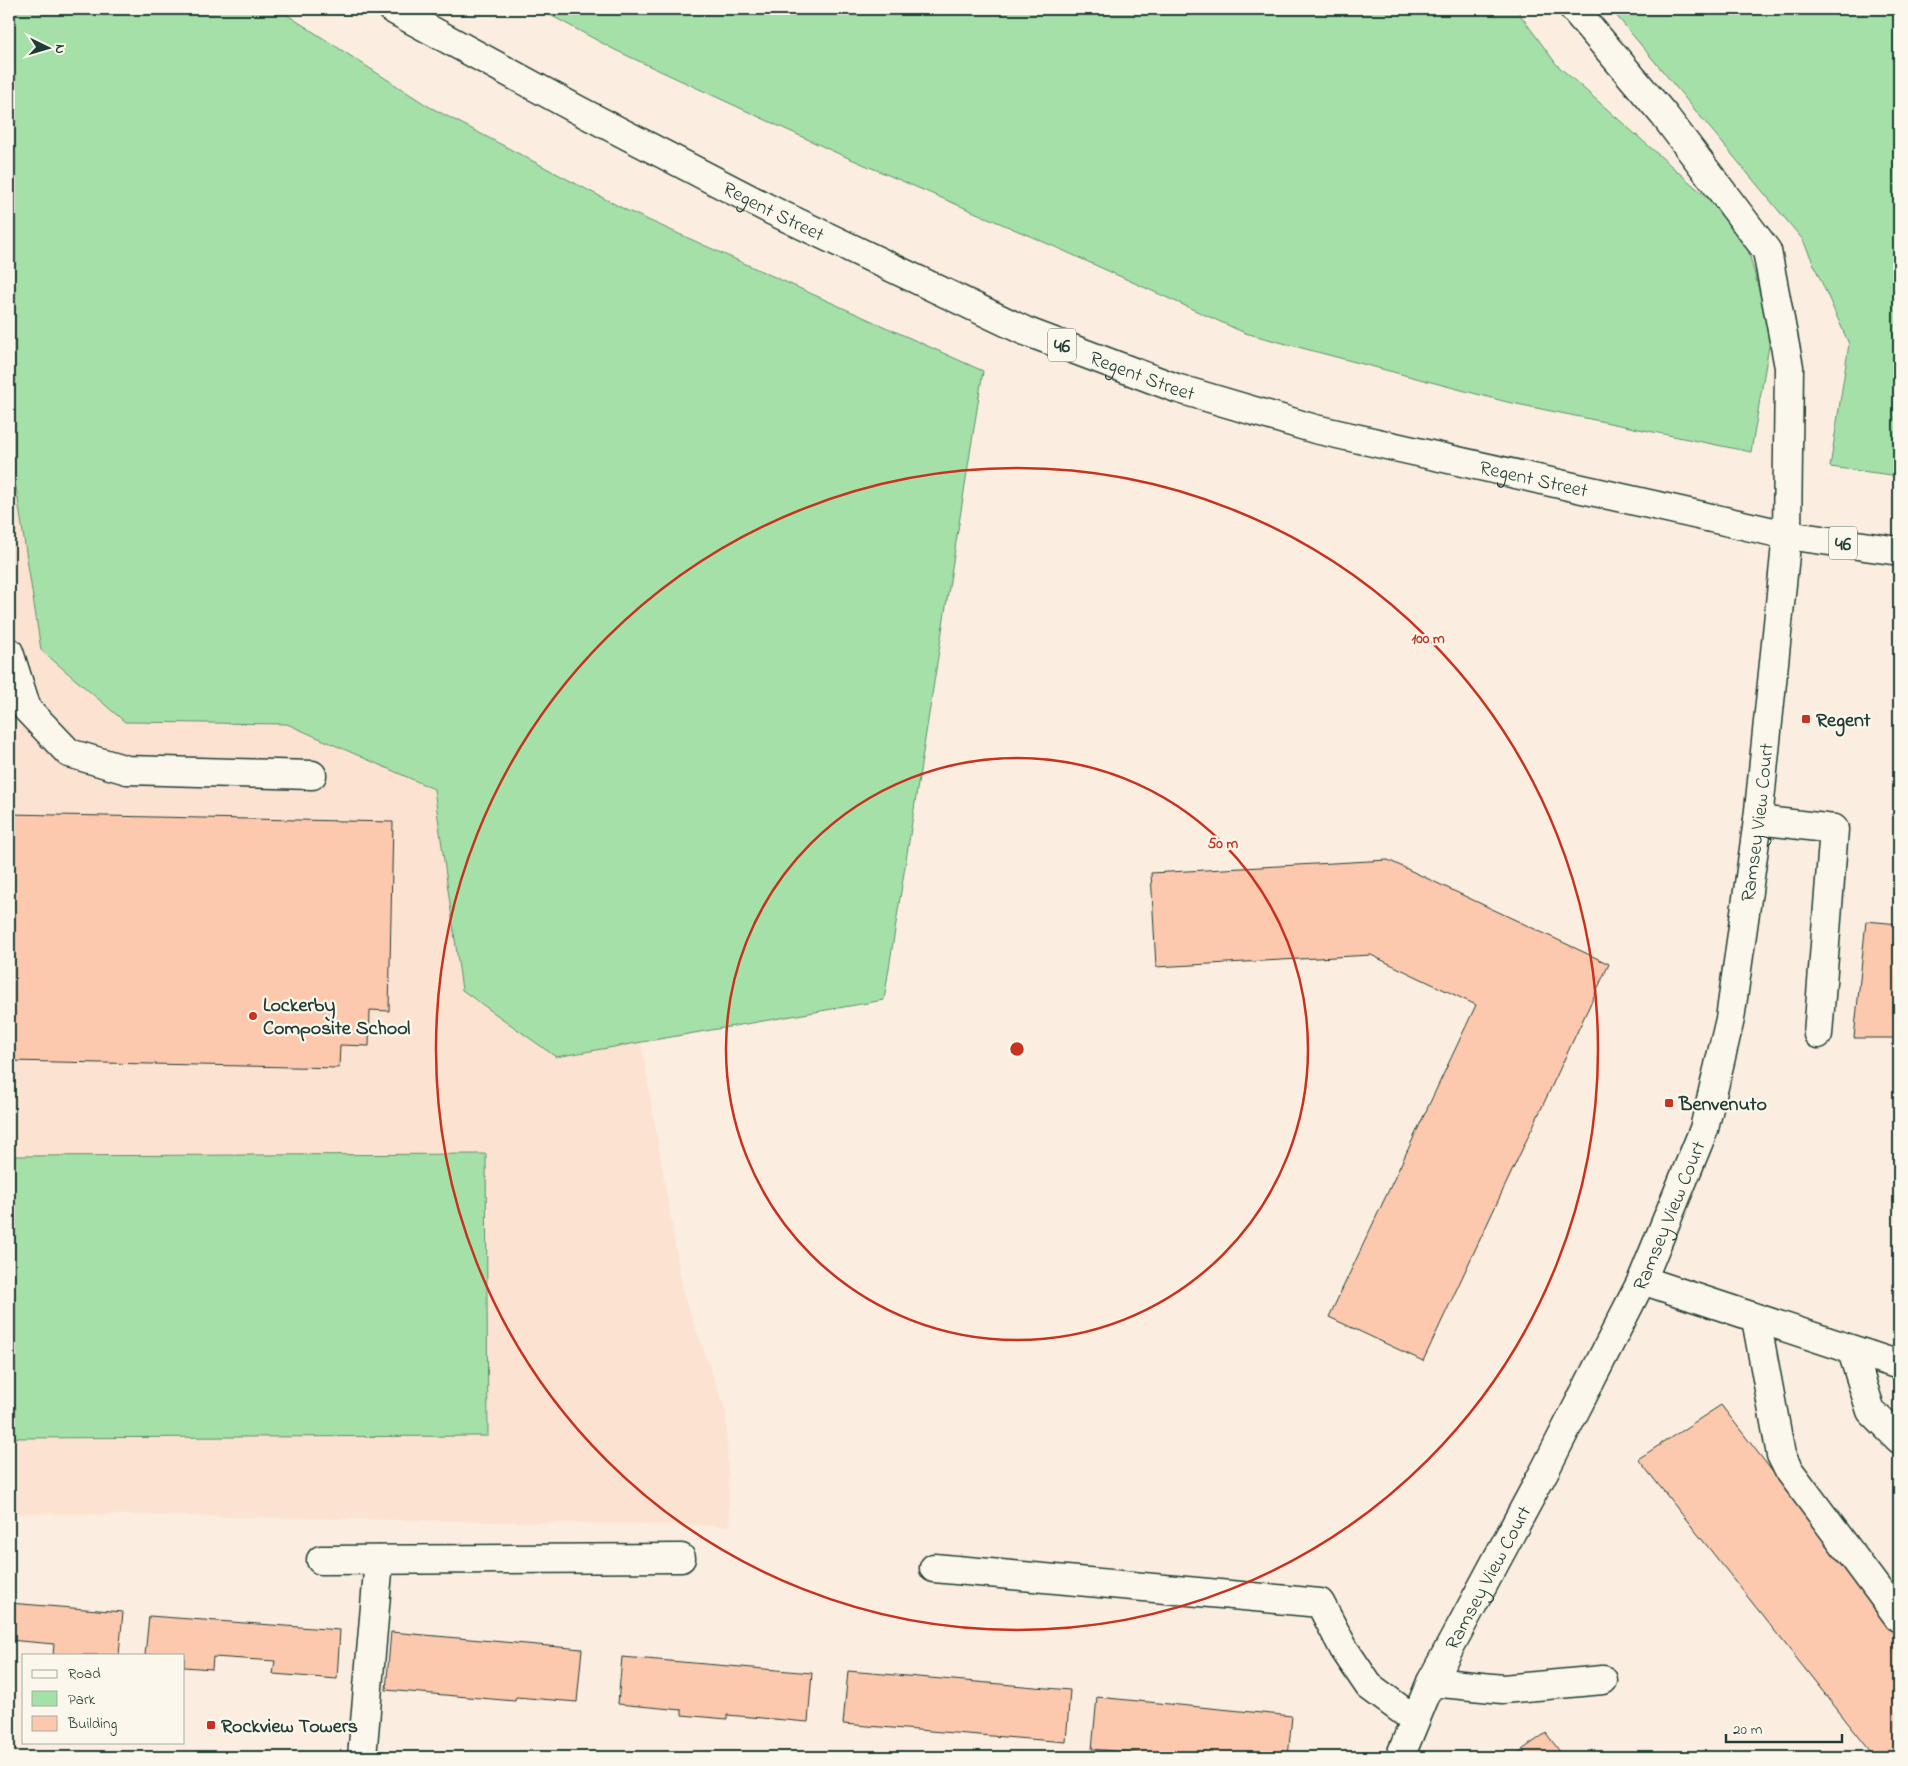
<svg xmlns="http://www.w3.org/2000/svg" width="1908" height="1766" font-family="'Indie Flower',sans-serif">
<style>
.built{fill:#fce3d1}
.green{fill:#a4e0a7;stroke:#628e6e}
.building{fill:#fdc9ae;stroke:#1f3d34}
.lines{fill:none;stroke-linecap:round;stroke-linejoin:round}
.minor-casing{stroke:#1f3d34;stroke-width:31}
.major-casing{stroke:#1f3d34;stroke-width:31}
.minor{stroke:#fbf7ec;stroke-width:28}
.major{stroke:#fbf7ec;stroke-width:28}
.ring{fill:none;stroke:#c8321e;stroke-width:2.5}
.poi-dot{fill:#c8321e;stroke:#fbf7ec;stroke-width:2}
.labels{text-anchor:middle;stroke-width:4.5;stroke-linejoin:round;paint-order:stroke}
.shield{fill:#fbf7ec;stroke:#61756b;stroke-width:1}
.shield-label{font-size:19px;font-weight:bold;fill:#1f3d34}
.street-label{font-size:20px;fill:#1f3d34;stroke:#fbf7ec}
.poi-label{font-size:20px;font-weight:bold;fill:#1f3d34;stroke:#fbf7ec;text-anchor:start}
.centre{fill:#c8321e;stroke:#fbf7ec;stroke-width:2.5}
.ring-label{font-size:15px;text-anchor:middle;font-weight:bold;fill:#c8321e;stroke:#fbf7ec;stroke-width:4.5;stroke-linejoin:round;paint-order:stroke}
</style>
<rect width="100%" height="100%" fill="#fbeee0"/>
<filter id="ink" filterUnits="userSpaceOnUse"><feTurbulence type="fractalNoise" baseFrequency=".02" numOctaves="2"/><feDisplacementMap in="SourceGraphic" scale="10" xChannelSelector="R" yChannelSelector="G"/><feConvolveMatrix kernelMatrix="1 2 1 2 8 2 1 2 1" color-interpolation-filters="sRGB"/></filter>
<g filter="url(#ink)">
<polygon class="built" points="9,483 16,487 125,722 287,724 434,789 462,990 556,1057 641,1041 684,1296 726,1411 730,1526 9,1513"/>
<g class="green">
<polygon points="9,9 278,9 428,106 626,210 983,371 884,1000 556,1057 462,990 434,789 287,724 125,722 41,650 16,487 9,483"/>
<polygon points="539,9 1516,9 1557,65 1711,201 1746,242 1771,334 1751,452 1507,402 1245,333 1053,246 837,153 615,50"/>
<polygon points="1611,9 1899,9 1899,476 1830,467 1849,344 1803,240"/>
<polygon points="486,1154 488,1436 9,1438 9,1156"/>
</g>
<g class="building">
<polygon points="9,814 393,822 389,1011 370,1010 369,1046 340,1045 339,1068 9,1061"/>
<polygon points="1388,860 1609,964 1423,1361 1329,1317 1476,1005 1371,955 1156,967 1151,873"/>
<polygon points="1866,921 1899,924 1899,1038 1854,1038"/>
<polygon points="1721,1405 1899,1635 1899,1757 1875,1757 1638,1459"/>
<polygon points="9,1603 123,1612 119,1655 53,1655 54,1644 9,1640"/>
<polygon points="149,1616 340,1630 337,1679 273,1674 275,1661 213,1657 212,1669 184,1667 184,1655 145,1655"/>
<polygon points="391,1632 582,1649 577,1702 516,1697 515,1701 386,1690"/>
<polygon points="622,1657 812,1673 808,1722 727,1715 727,1719 682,1715 682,1710 618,1704"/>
<polygon points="848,1671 1070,1690 1066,1742 843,1724"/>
<polygon points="1097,1697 1292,1716 1288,1757 1156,1757 1156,1755 1092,1749"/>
<polygon points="1546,1733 1564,1757 1512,1757"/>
</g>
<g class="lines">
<g class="minor-casing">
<g id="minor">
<polyline points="9,652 27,709 69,753 127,770 312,775"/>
<polyline points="1758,820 1834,829 1818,1034"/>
<polyline points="1642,1280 1899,1365"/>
<polyline points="1756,1319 1781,1455 1788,1469 1899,1618"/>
<polyline points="1852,1351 1871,1411 1899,1439"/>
<polyline points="321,1560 681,1558"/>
<polyline points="934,1568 1320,1603 1344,1649 1369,1686 1415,1720"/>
<polyline points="1431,1682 1503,1689 1603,1680"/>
<polyline points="362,1757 379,1560"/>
<path id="s1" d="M1400,1757L1431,1682L1546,1468L1642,1280L1704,1129L1730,1019L1758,820L1787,535L1789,367L1767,251L1664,115L1574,9"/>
</g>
</g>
<g class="major-casing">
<g id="major">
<path id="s2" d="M392,9L578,110L773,211L1025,331L1176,388L1315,429L1787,535L1899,551"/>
</g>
</g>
<use href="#minor" class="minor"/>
<use href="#major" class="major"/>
</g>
</g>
<g class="ring">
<circle cx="1017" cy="1049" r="291"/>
<circle cx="1017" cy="1049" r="581"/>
</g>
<g class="poi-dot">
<rect x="1801" y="714" width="10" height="10" rx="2.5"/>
<circle cx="253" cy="1016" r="5"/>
<rect x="1664" y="1098" width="10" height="10" rx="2.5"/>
<rect x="206" y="1720" width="10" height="10" rx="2.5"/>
</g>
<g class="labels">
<g class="shield">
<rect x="1048" y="328.5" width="28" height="33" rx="4"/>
<rect x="1829" y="526.5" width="28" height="33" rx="4"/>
</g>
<g class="shield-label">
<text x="1062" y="352">46</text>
<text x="1843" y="550">46</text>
</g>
<g class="street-label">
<text dy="7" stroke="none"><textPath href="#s2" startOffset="432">Regent Street</textPath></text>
<text dy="7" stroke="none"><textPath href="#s2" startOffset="836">Regent Street</textPath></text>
<text dy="7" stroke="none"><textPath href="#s2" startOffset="1241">Regent Street</textPath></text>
<text dy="7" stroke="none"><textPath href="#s1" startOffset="1010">Ramsey View Court</textPath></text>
<text dy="7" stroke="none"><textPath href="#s1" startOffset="605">Ramsey View Court</textPath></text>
<text dy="7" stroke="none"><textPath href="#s1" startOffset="200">Ramsey View Court</textPath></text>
</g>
<g class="poi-label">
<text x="1816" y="726">Regent</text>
<text x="263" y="1011">Lockerby<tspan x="263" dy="23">Composite School</tspan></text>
<text x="1679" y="1110">Benvenuto</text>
<text x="221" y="1732">Rockview Towers</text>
</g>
</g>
<circle cx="1017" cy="1049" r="8" class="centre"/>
<g class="ring-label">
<text x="1428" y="643">100 m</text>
<text x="1223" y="848">50 m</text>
</g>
<rect width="1908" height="1766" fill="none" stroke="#fbf7ec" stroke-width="30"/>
<rect x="15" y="15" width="1878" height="1736" fill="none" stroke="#1f3d34" stroke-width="2" filter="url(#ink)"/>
<rect x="22" y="1654" width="162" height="90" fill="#fbf7ec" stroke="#a3ada2"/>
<rect x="32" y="1670" width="25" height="8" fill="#fbf7ec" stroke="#a3ada2"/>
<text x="68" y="1678" font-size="15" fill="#1f3d34">Road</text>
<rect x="32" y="1691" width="25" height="15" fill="#a4e0a7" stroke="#a3ada2"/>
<text x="68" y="1704" font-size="15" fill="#1f3d34">Park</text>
<rect x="32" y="1716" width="25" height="15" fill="#fdc9ae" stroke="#a3ada2"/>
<text x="68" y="1728" font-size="15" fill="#1f3d34">Building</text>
<g transform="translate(48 48) rotate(95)" stroke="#fbf7ec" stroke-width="4" paint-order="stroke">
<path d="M0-4L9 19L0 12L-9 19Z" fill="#1f3d34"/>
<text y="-8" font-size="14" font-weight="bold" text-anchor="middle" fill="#1f3d34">N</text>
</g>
<path d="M1726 1734v8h116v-8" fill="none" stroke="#1f3d34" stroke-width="2.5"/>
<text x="1733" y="1734" font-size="15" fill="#1f3d34" stroke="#fbf7ec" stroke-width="4" paint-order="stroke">20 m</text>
</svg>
